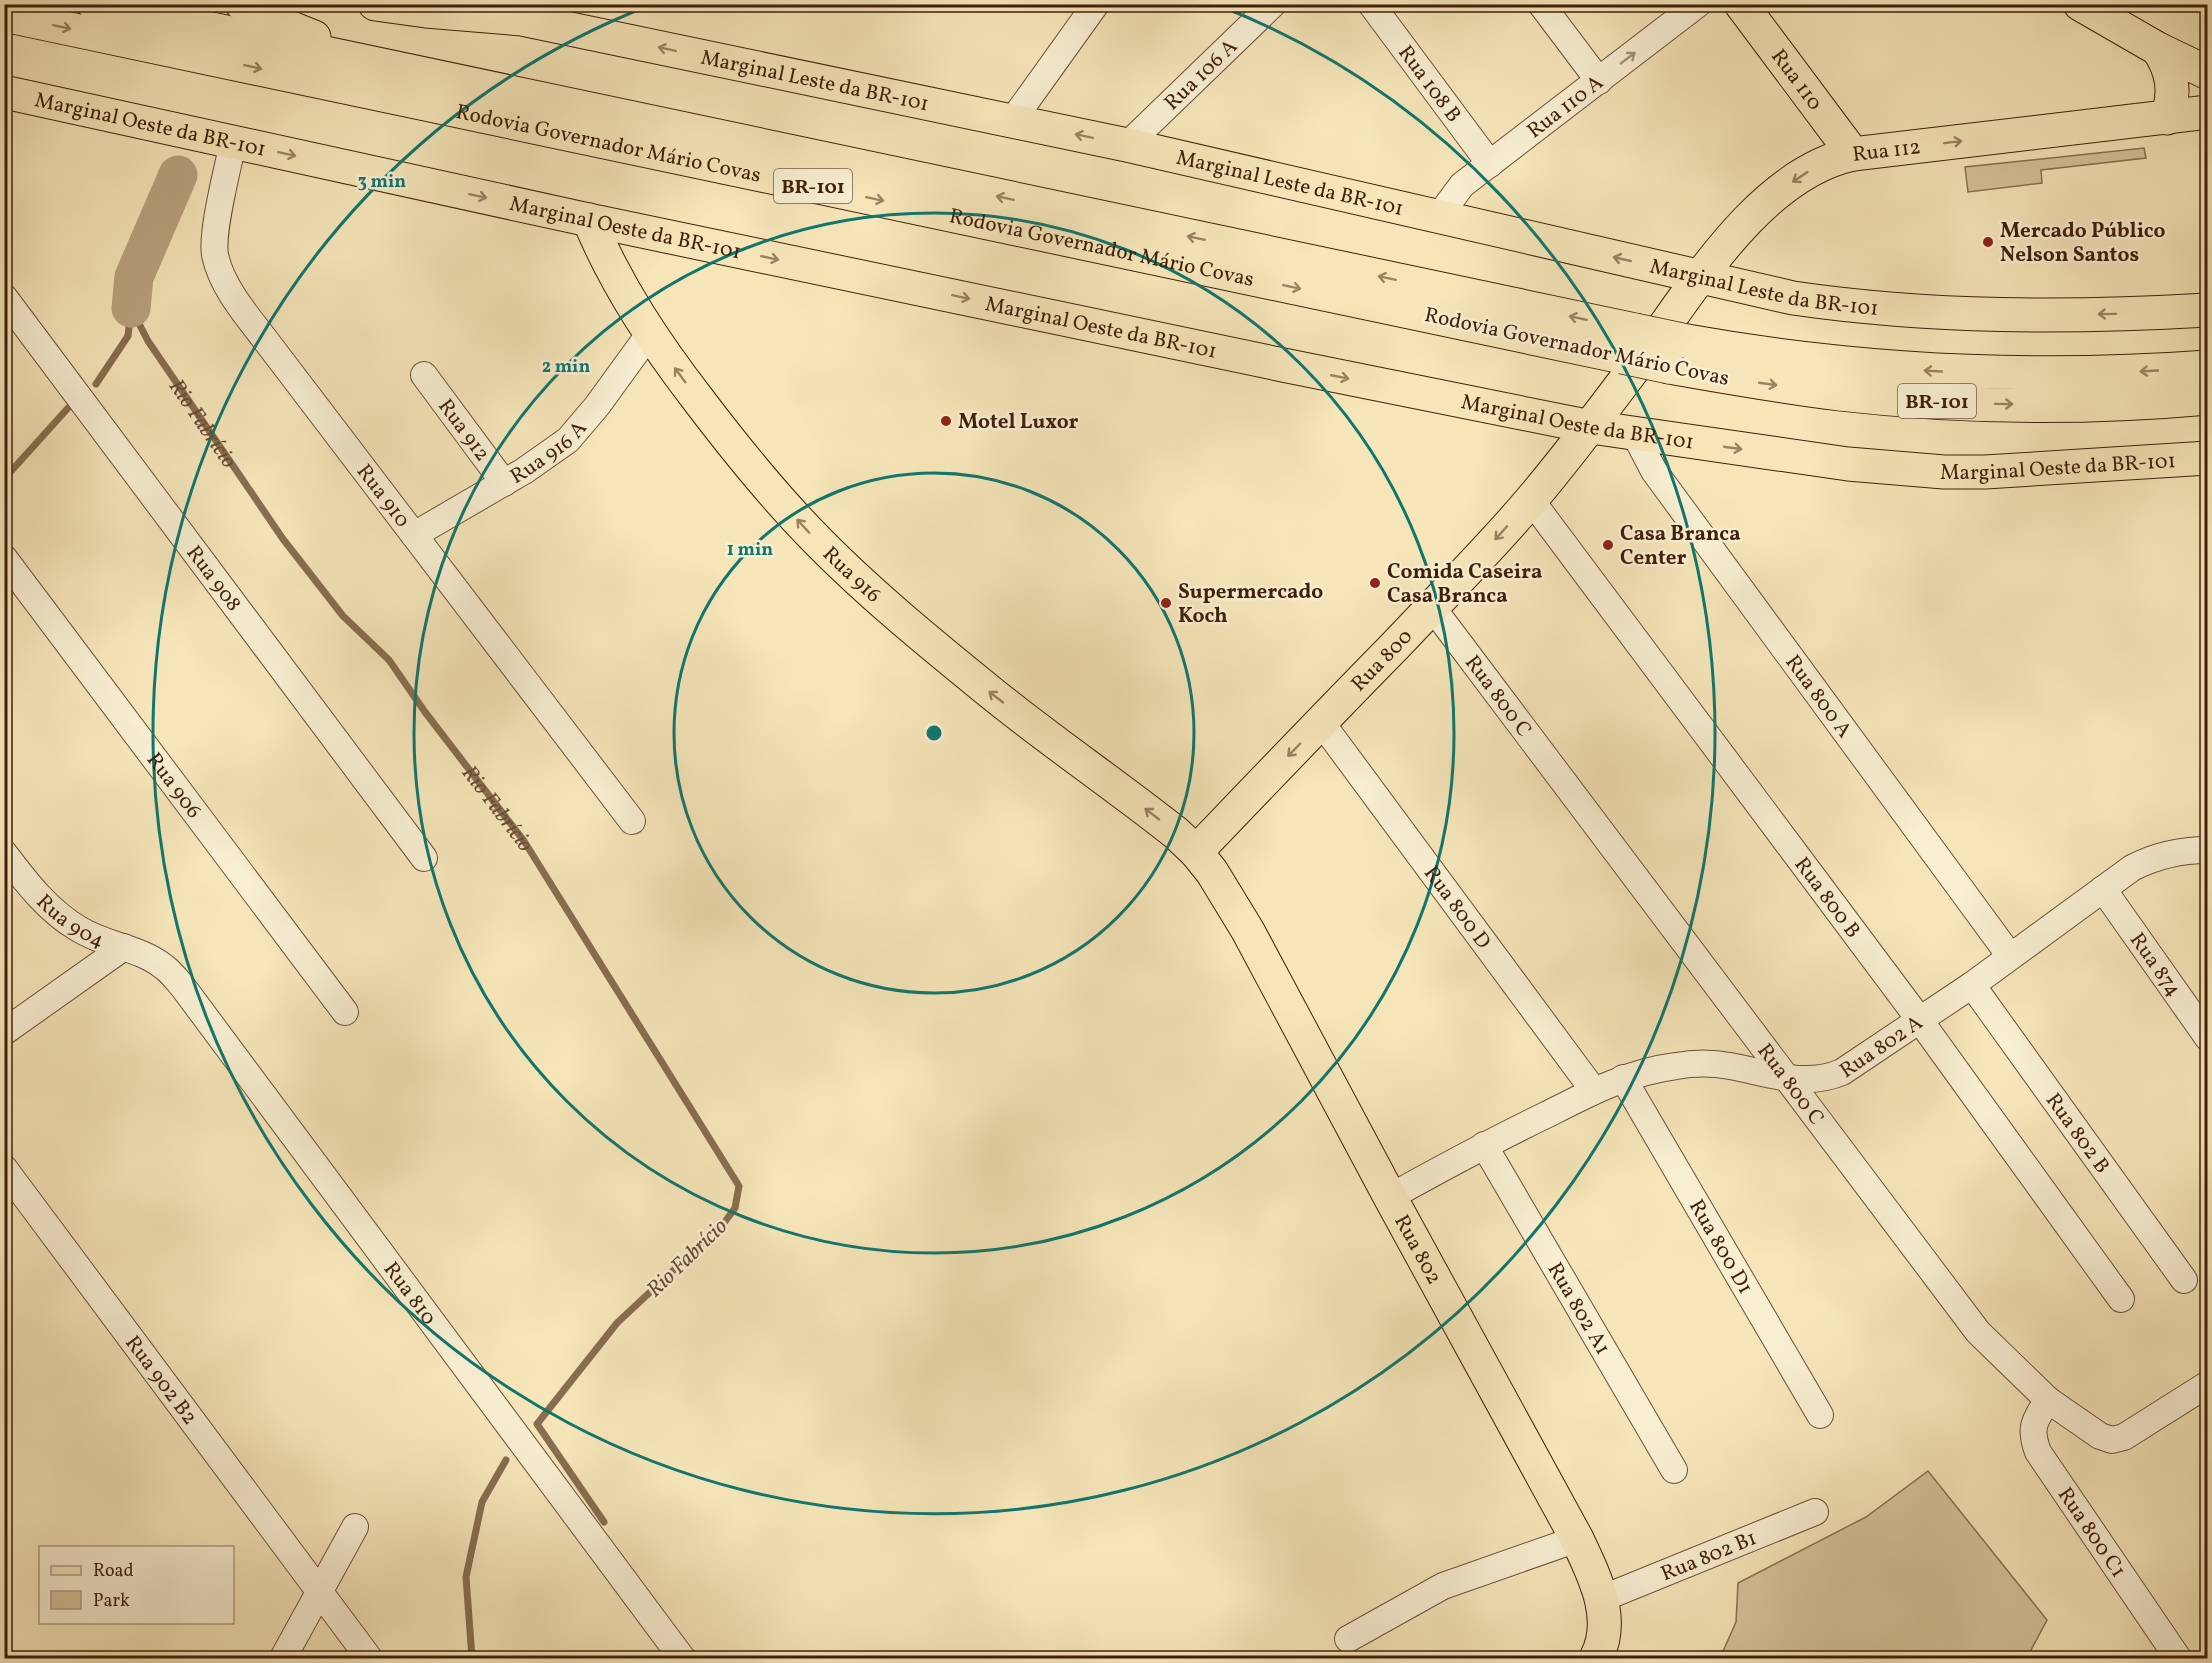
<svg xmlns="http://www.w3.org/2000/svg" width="2212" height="1663" font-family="Vollkorn,serif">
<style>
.green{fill:#d6c39b;stroke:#8a7152;stroke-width:1.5}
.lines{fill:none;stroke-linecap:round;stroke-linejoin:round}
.stream{stroke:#876e50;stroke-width:7}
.river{stroke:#b7a27e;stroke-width:39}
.minor-casing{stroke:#6c5036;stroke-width:28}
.major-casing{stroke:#3f1f0a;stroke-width:35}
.highway-casing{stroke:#3f1f0a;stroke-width:35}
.minor{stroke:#f8eed2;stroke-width:26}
.major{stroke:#f5e5b9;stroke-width:33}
.highway{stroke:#f5e5b9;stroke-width:33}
.highway-bridge-casing{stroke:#3f1f0a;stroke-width:35;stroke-linecap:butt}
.highway-bridge{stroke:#f5e5b9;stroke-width:33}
.oneway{stroke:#9a8262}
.oneway2{stroke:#a59178}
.ring{fill:none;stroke:#0f766e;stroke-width:3}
.poi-dot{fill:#8f2418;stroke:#f8eed2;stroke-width:2}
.labels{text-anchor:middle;stroke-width:5;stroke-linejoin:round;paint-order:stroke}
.shield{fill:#f8eed2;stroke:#765d46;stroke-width:1.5}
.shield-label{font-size:20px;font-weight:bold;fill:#3f1f0a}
.street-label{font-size:21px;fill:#3f1f0a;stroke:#f8eed2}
.poi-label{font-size:21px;font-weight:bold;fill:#3f1f0a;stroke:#f8eed2;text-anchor:start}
.water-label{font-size:22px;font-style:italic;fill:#694d33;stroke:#f8eed2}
.centre{fill:#0f766e;stroke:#f8eed2;stroke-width:3}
.ring-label{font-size:18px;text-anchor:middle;font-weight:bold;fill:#0f766e;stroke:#f8eed2;stroke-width:5;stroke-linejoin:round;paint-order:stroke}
</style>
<rect width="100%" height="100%" fill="#f5e5b9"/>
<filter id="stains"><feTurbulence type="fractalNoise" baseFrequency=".00333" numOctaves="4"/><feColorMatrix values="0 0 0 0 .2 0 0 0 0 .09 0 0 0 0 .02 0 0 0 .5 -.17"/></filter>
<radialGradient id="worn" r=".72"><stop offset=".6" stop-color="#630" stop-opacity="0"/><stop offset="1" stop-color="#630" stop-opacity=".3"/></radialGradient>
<g class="green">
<polygon points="2144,148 2146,158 2041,170 2042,183 1968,192 1965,167"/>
<polygon points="1928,1471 2047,1620 2030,1652 1981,1653 1970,1658 1720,1658 1736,1622 1738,1583 1866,1517"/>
</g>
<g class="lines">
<g class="stream">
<path id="s1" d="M131,308L148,341L283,539L343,616L389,660L425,712L524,841L739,1186L735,1208L724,1223L617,1323L537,1424L604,1522"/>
<polyline points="96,384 128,336 131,309"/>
<polyline points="4,479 68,408"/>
<polyline points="472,1658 466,1577 482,1502 506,1460"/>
</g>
<polyline class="river" points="131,308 134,277 178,175"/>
<g class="minor-casing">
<g id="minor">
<path id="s2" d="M1371,4L1490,164"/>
<polyline points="1541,4 1599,81"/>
<polyline points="1012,121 1096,4"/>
<path id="s3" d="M233,142C228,168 211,231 215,255C222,289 250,319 270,346L632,821"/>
<path id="s4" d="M1127,145L1273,4"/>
<path id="s5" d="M1439,216L1462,185L1698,4"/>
<path id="s6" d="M4,297L424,858"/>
<path id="s7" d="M424,375L504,483"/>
<path id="s8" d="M1634,433L1654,471L2010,956"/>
<path id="s9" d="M1531,500L1919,1019L2121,1299"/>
<path id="s10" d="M414,535L524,471L568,440L597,406L650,333"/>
<path id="s11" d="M4,558L345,1012"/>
<path id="s12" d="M1432,607L1978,1332L2048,1400L2100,1436L2112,1440L2124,1437L2208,1384"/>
<path id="s13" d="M1321,722L1594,1091"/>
<path id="s14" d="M4,853C26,882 48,911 79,929C106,946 139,947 164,967C171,972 177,980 183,987L682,1658"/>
<path id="s15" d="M2103,889L2208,1038"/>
<path id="s16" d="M1972,985L2184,1280"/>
<polyline points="4,1032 124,947"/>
<path id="s17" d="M1623,1078L1820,1415"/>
<path id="s18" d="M1484,1145L1674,1470"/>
<path id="s19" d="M4,1168L369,1658"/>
<path id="s20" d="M1390,1197C1442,1168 1494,1140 1548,1114C1589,1093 1629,1072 1676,1066C1693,1063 1713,1063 1730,1066C1768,1073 1805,1088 1842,1072L1972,985L2132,868C2157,855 2180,850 2208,850"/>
<path id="s21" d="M2048,1400C2034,1421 2029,1428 2038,1452L2178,1658"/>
<path id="s22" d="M1601,1599L1815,1512"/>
<polyline points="1348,1639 1443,1586 1577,1539"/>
<polyline points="283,1658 355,1527"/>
</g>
</g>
<g class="major-casing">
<g id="major">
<path id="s23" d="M375,4L426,11L522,19L1127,145L1793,298C1931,318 2069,318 2208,310"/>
<path id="s24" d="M1741,4L1853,154"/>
<polyline points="2080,4 2158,49 2208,73"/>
<path d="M2158,49C2173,72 2176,92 2167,118"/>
<path id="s25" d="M4,92L589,220L1283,365L1591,427L1848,464L1944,472H1985L2208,458"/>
<path id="s26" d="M589,220C617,287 656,345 700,402C735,448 771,493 811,534C864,589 925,639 984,687C1046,738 1113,783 1176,833L1196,852L1212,872L1248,931L1390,1197L1577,1539C1594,1575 1617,1619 1596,1658"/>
<path id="s27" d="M1196,852C1262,783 1328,714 1395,646C1440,598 1488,551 1531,500C1571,453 1607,404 1644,355C1695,285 1762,173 1853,154L2208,112"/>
</g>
</g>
<g class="highway-casing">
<g id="highway">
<polyline points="94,4 1635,330"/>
<polyline points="242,4 284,25 314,37"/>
<path id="s28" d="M4,15L1622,357"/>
<path d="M1687,341C1861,372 2031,380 2208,367"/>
<path d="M1669,367C1726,377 1782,387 1840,394C1961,408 2086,409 2208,398"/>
</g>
</g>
<use href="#minor" class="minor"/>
<use href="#major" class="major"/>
<use href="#highway" class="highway"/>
<g class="highway-bridge-casing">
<g id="highway-bridge">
<polyline points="1635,330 1687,341"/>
<polyline points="1622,357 1669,367"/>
</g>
</g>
<use href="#highway-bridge" class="highway-bridge"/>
</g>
<defs><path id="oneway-shaft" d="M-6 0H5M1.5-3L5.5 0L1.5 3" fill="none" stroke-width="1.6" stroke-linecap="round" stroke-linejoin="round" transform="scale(1.5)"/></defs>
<g class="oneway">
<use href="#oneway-shaft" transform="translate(62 27) rotate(12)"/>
<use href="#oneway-shaft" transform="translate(667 49) rotate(-168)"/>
<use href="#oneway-shaft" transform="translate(253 67) rotate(12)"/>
<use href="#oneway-shaft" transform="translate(1084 136) rotate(-168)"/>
<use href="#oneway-shaft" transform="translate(1953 142) rotate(-7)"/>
<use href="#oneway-shaft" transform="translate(287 154) rotate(12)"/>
<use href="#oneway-shaft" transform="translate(1800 177) rotate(146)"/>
<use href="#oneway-shaft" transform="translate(478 196) rotate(12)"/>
<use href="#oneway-shaft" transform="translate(1005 198) rotate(-168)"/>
<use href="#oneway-shaft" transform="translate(875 199) rotate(12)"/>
<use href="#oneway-shaft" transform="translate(1196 238) rotate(-168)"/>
<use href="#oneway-shaft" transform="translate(770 258) rotate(12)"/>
<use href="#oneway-shaft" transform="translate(1622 259) rotate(-167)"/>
<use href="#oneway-shaft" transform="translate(1387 278) rotate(-168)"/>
<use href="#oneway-shaft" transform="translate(1292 287) rotate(12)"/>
<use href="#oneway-shaft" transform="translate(961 297) rotate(12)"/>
<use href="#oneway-shaft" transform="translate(2107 314) rotate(179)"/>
<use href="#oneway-shaft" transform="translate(1578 318) rotate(-168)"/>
<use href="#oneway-shaft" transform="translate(1933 371) rotate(-177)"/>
<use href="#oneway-shaft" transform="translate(2149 371) rotate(177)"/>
<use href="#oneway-shaft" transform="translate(680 375) rotate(-126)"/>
<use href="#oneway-shaft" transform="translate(1340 377) rotate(11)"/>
<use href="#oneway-shaft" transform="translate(1768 384) rotate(8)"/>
<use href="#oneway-shaft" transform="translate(2004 404) rotate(1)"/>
<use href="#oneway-shaft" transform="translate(1733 448) rotate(8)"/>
<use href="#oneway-shaft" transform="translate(803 526) rotate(-133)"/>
<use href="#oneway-shaft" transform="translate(1501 533) rotate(132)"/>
<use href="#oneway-shaft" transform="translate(996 697) rotate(-142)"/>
<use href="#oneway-shaft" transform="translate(1294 750) rotate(134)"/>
<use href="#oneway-shaft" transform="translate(1152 814) rotate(-142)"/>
</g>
<use class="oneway2" href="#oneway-shaft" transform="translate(1628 58) rotate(-37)"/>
<g class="ring">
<circle cx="934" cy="733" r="260"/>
<circle cx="934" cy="733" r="520"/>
<path d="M1220 6A781 781 0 1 1 648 6"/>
</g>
<g class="poi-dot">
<circle cx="1988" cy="242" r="6"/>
<circle cx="946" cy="421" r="6"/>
<circle cx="1608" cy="545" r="6"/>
<circle cx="1375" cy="583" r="6"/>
<circle cx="1166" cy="603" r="6"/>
</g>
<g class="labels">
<g class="shield">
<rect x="774" y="169" width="78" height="34" rx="4.5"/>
<rect x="1898" y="384" width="78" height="34" rx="4.5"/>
</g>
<g class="shield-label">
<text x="813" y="193">BR-101</text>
<text x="1937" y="408">BR-101</text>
</g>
<g class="street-label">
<text dy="7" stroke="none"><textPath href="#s4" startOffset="102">Rua 106 A</textPath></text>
<text dy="7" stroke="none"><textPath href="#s24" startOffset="94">Rua 110</textPath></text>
<text dy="7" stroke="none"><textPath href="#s23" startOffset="447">Marginal Leste da BR-101</textPath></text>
<text dy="7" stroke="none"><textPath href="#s2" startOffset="99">Rua 108 B</textPath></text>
<text dy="7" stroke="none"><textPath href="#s5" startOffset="168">Rua 110 A</textPath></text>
<text dy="7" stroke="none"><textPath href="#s25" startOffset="150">Marginal Oeste da BR-101</textPath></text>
<text dy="7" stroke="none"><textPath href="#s28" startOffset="618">Rodovia Governador Mário Covas</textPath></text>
<text dy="7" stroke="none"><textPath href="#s27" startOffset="1000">Rua 112</textPath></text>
<text dy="7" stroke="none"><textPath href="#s23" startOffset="933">Marginal Leste da BR-101</textPath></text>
<text dy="7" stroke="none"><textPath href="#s25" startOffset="636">Marginal Oeste da BR-101</textPath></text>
<text dy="7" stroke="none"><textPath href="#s28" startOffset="1122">Rodovia Governador Mário Covas</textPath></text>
<text dy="7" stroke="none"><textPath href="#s23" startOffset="1419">Marginal Leste da BR-101</textPath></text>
<text dy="7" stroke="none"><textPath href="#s25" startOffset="1122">Marginal Oeste da BR-101</textPath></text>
<text transform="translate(1577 346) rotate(12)" y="7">Rodovia Governador Mário Covas</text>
<text dy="7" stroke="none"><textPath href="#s25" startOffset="1608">Marginal Oeste da BR-101</textPath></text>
<text dy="7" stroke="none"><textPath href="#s7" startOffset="68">Rua 912</textPath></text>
<text dy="7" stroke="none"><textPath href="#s10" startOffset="158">Rua 916 A</textPath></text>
<text dy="7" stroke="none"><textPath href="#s25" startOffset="2092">Marginal Oeste da BR-101</textPath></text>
<text dy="7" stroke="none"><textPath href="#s3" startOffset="410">Rua 910</textPath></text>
<text dy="7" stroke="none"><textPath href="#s26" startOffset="444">Rua 916</textPath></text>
<text dy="7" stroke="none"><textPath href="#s6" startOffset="351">Rua 908</textPath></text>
<text dy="7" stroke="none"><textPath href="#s27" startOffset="267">Rua 800</textPath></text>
<text dy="7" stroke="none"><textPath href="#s12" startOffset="111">Rua 800 C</textPath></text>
<text dy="7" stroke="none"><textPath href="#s8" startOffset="322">Rua 800 A</textPath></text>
<text dy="7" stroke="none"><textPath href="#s11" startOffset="284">Rua 906</textPath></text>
<text dy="7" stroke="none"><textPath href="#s9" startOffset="496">Rua 800 B</textPath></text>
<text dy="7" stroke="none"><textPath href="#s13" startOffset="230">Rua 800 D</textPath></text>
<text dy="7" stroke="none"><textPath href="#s14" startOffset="96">Rua 904</textPath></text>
<text dy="7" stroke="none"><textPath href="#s15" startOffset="92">Rua 874</textPath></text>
<text dy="7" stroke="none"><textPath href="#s20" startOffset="531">Rua 802 A</textPath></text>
<text dy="7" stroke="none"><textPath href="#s12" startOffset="597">Rua 800 C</textPath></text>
<text dy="7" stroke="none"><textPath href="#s16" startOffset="182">Rua 802 B</textPath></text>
<text dy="7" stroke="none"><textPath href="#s17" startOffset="195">Rua 800 D1</textPath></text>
<text dy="7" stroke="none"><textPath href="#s26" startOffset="1342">Rua 802</textPath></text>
<text dy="7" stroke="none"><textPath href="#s14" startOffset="610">Rua 810</textPath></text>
<text dy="7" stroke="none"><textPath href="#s18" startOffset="189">Rua 802 A1</textPath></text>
<text dy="7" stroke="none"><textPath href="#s19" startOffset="264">Rua 902 B2</textPath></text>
<text dy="7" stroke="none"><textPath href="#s21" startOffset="153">Rua 800 C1</textPath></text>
<text dy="7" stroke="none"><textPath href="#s22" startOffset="116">Rua 802 B1</textPath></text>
</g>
<g class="poi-label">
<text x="2000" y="237">Mercado Público<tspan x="2000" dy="24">Nelson Santos</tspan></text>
<text x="958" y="428">Motel Luxor</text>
<text x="1620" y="540">Casa Branca<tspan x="1620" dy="24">Center</tspan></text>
<text x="1387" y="578">Comida Caseira<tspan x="1387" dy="24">Casa Branca</tspan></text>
<text x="1178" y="598">Supermercado<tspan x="1178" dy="24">Koch</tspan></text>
</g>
<g class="water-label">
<text dy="8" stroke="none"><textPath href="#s1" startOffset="136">Rio Fabrício</textPath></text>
<text dy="8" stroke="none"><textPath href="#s1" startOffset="622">Rio Fabrício</textPath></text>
<text transform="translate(686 1257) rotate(-44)" y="8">Rio Fabrício</text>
</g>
</g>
<circle cx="934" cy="733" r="9" class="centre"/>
<g class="ring-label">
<text x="382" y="187">3 min</text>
<text x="566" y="372">2 min</text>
<text x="750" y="555">1 min</text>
</g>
<rect width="2212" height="1663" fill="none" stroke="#f5e5b9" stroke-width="24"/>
<rect x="6" y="6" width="2200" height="1651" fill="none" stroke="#3f1f0a" stroke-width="3"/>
<rect x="12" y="12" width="2188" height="1639" fill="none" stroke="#3f1f0a" stroke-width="1.5"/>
<rect x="39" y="1546" width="195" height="78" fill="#f8eed2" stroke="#ae9b82" stroke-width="1.5"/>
<rect x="51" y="1566" width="30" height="9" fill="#f5e5b9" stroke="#ae9b82" stroke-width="1.5"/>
<text x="93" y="1576" font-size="18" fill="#3f1f0a">Road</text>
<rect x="51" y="1591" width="30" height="18" fill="#d6c39b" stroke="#ae9b82" stroke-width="1.5"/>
<text x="93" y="1606" font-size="18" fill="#3f1f0a">Park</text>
<rect width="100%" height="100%" filter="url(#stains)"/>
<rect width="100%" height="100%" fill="url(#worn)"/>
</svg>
